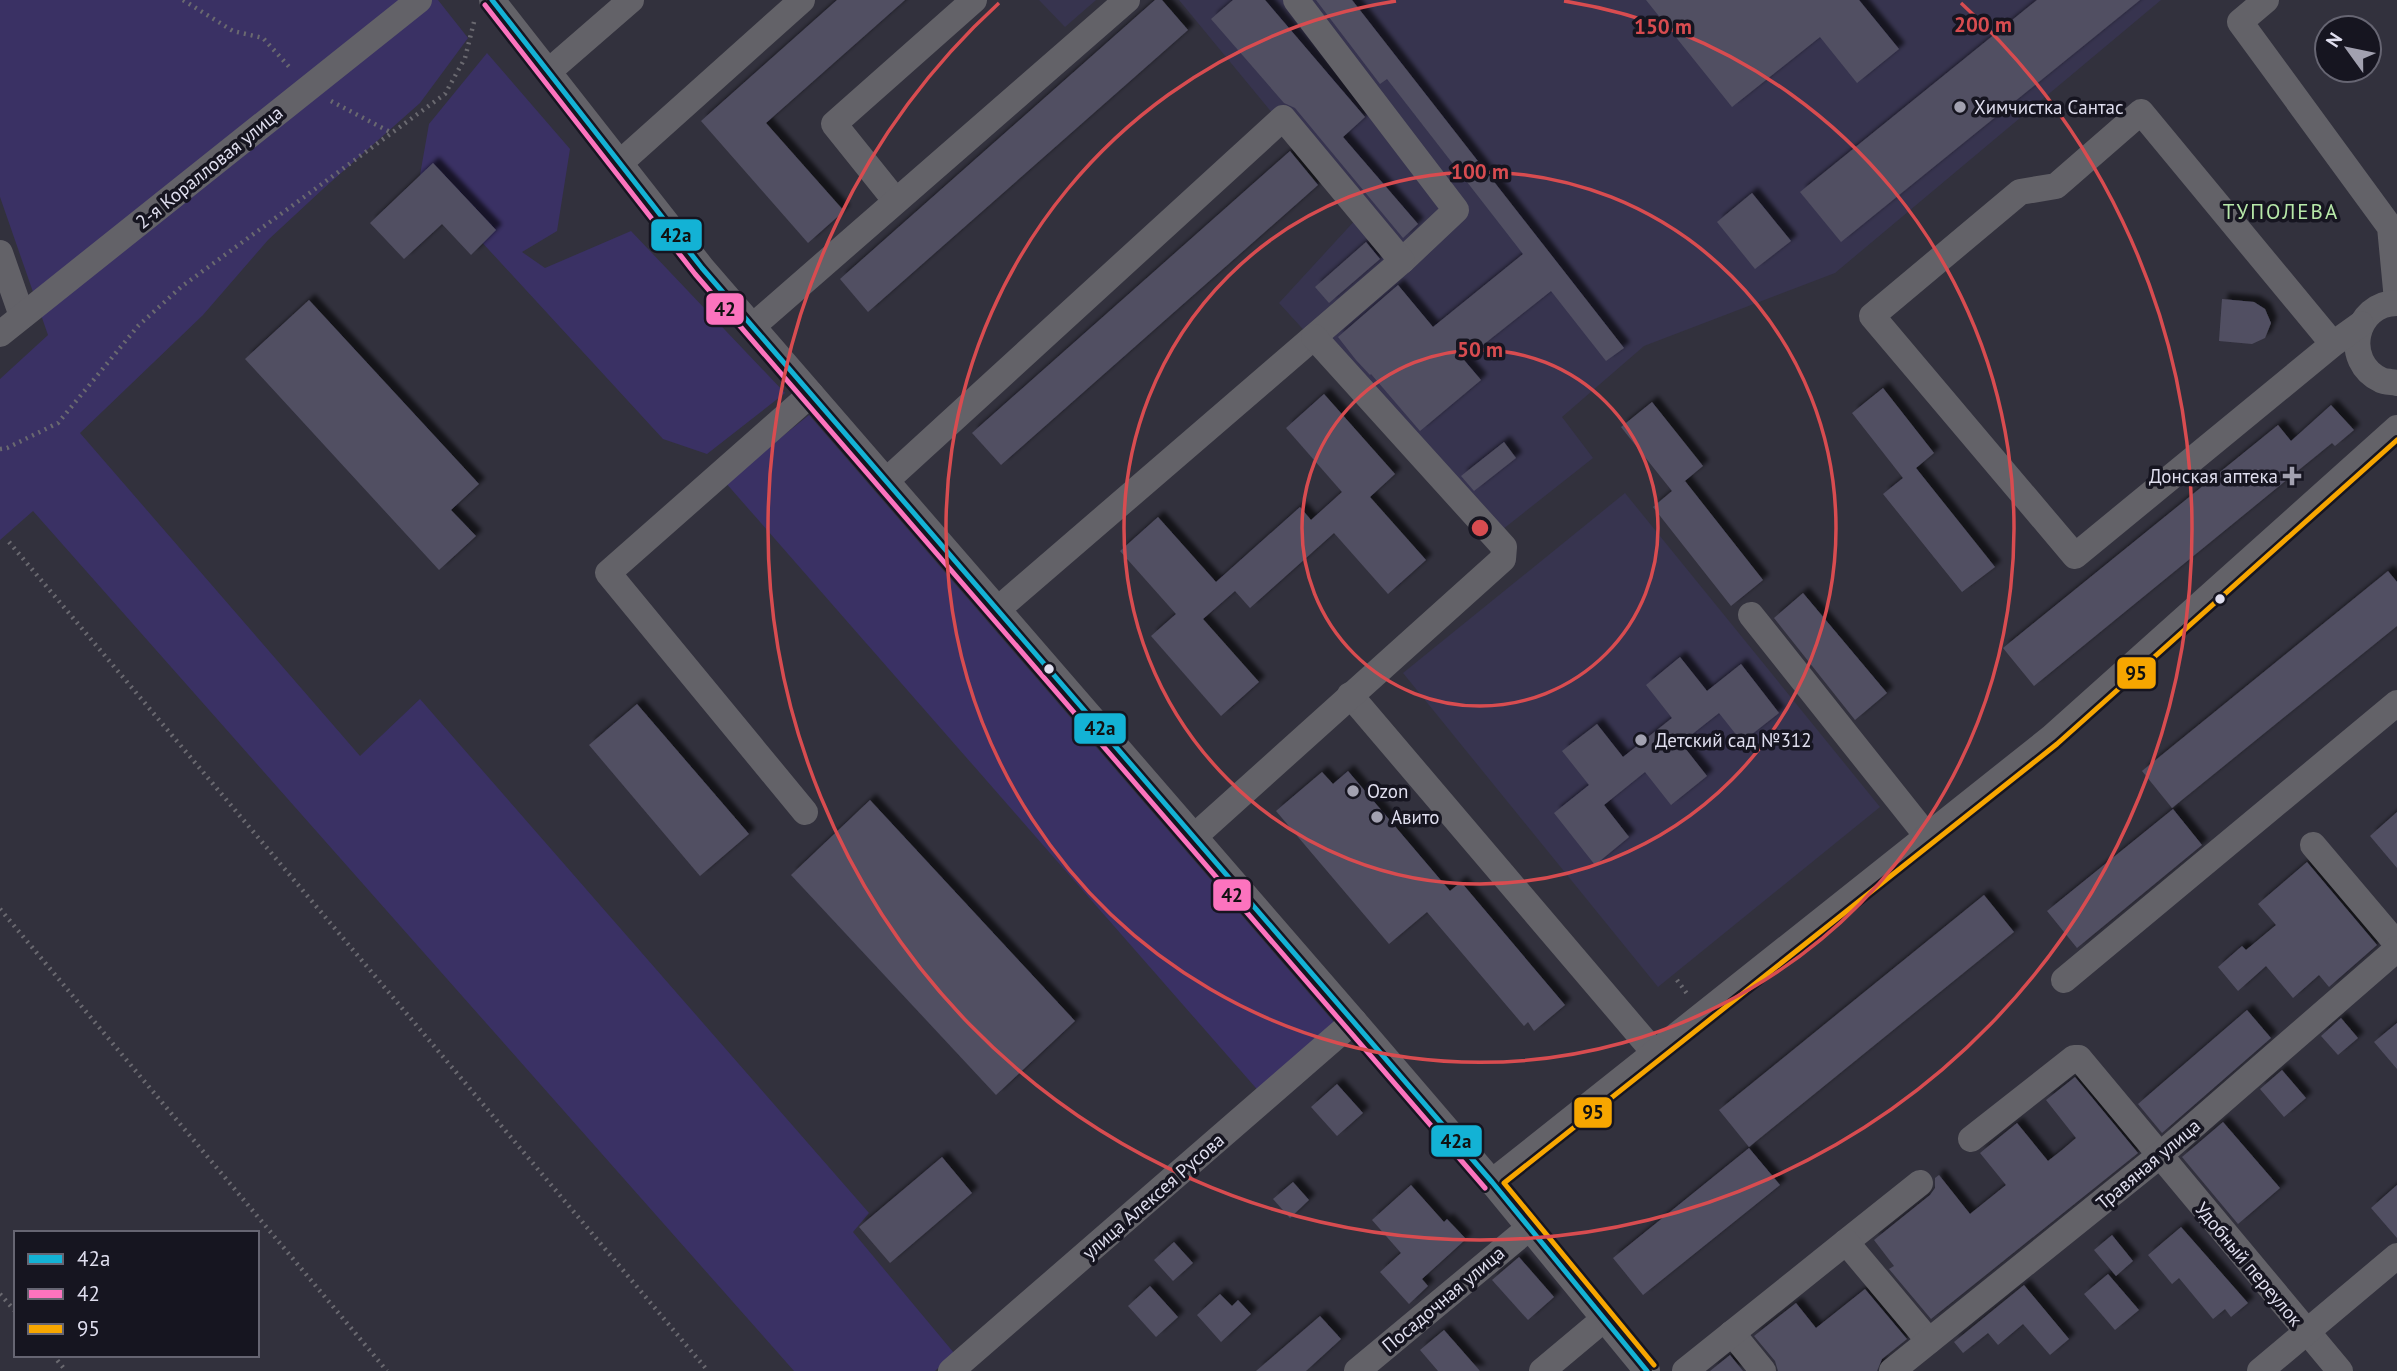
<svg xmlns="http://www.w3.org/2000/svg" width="2397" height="1371" font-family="'PT Sans',sans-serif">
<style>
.built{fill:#37344f}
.green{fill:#3a3164}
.building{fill:#514f62;filter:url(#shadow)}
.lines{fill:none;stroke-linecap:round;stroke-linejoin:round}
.path{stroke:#6a6970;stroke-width:4.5;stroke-dasharray:2 5;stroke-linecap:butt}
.minor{stroke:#636268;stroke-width:26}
.bus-1-casing{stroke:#161520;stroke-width:10}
.bus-2-casing{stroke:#161520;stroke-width:10}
.bus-3-casing{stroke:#161520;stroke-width:10}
.bus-1{stroke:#13b2d5;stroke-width:5}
.bus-2{stroke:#fc73be;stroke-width:5}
.bus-3{stroke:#f7a600;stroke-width:5}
.ring{fill:none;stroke:#d84c50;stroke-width:3.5}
.poi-dot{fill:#a2a1b0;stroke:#161520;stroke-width:2.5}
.bus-dot{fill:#dfdeee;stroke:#161520;stroke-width:2.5}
.labels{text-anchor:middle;stroke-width:7;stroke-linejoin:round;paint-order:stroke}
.poi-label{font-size:19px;fill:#dfdeee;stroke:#161520;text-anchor:start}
.street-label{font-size:19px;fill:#dfdeee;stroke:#161520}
.neighbourhood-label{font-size:21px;letter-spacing:2px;fill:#b7e9a9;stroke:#161520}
.centre{fill:#d84c50;stroke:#161520;stroke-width:3.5}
.ring-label{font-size:21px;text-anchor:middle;font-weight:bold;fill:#d84c50;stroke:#161520;stroke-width:7;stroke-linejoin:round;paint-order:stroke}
.line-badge{stroke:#161520;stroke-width:2.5}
.pale-badge-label{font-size:19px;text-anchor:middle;font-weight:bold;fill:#111}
</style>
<defs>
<filter id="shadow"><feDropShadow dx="6" dy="-6" stdDeviation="2" flood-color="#0009"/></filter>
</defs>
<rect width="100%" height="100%" fill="#32313d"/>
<g class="built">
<polygon points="1039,0 1096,0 1065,27"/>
<polygon points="1179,0 2161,0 1835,273 1644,346 1562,417 1593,458 1493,537 1279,303 1358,217"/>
<polygon points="1625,493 1880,807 1658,987 1403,673"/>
</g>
<g class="green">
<polygon points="0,0 438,0 468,38 420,103 323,189 268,240 203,315 80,433 360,756 420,699 869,1213 853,1232 954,1353 935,1371 794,1371 33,511 0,540 0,379 48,335 0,197"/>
<polygon points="487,53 570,149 557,231 522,252 545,268 631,231 785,393 707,454 663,439 420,175 429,124"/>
<polygon points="809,415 1339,1028 1262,1095 725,482"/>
</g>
<g class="building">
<polygon points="837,0 905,0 766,123 844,211 808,243 701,121"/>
<polygon points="1155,0 1162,0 1188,30 868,312 840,279"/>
<polygon points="1233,0 1265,0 1365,117 1343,137 1418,224 1403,238 1295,108 1284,103 1211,19"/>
<polygon points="1316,0 1352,0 1624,348 1606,361 1551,291 1464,360 1481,380 1420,431 1371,374 1370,375 1356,360 1338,337 1398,285 1433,327 1523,254 1387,79 1380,84"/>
<polygon points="1646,0 1859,0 1899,49 1857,83 1820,37 1732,107"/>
<polygon points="2037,0 2140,0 1841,242 1800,192"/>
<polygon points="1290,151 1318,185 1001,465 972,433"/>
<polygon points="433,163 496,230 471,255 442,224 404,259 370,223"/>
<polygon points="1752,193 1791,241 1755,269 1717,222"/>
<polygon points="1366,242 1380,259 1329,303 1315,287"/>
<polygon points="2222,299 2254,302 2265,309 2271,323 2265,338 2252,344 2219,341"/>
<polygon points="309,300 479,484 451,510 476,536 439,570 245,359"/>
<polygon points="1883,388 1934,453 1916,468 1995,567 1962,592 1883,494 1903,478 1852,413"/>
<polygon points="1324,394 1395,474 1370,497 1426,560 1388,594 1334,533 1250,608 1235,591 1203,619 1259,682 1221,716 1151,636 1176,614 1120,551 1158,517 1216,582 1300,507 1311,520 1342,492 1286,428"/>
<polygon points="1652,402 1703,466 1680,485 1685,481 1763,580 1731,606 1653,507 1672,491 1621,427"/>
<polygon points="2331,405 2354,430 2335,446 2332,443 2034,686 2003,648 2278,425 2291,441"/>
<polygon points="1504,442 1516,458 1474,491 1461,476"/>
<polygon points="2388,571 2397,582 2397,626 2172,808 2142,771"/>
<polygon points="1803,593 1887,693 1855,720 1774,618"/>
<polygon points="1680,657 1707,691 1741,664 1779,713 1742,742 1719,713 1681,743 1707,776 1671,805 1645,772 1604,805 1629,837 1595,865 1554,813 1589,785 1562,751 1597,724 1623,757 1672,718 1646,685"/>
<polygon points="637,704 749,834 700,876 589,745"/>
<polygon points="1348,771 1450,891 1461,882 1565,1005 1534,1031 1528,1022 1524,1026 1427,912 1389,944 1276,811 1322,772 1333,784"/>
<polygon points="870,800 1075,1021 996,1095 791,875"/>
<polygon points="2173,809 2202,845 2077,948 2047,911"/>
<polygon points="2397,812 2397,868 2370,836"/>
<polygon points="2307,862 2377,945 2329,987 2319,975 2293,998 2266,966 2238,991 2218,967 2242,946 2246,950 2276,925 2258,904"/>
<polygon points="1984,895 2014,932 1749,1147 1719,1110"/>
<polygon points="2247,1010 2271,1038 2162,1133 2138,1104"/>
<polygon points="2341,1018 2358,1038 2338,1055 2321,1036"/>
<polygon points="2397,1023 2397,1069 2374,1042"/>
<polygon points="2282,1070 2306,1098 2284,1117 2260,1089"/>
<polygon points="2075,1077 2138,1153 1931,1319 1889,1269 1894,1266 1874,1240 1930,1195 1935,1188 1935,1178 1939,1175 1970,1214 2006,1185 1980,1153 2017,1123 2048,1161 2062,1150 2076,1138 2046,1100"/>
<polygon points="1337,1084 1363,1113 1337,1136 1311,1107"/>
<polygon points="2223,1122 2280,1188 2238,1224 2182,1157"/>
<polygon points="1749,1148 1780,1185 1643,1295 1613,1258"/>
<polygon points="942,1157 972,1193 890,1263 859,1227"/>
<polygon points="1293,1182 1309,1200 1290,1218 1273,1199"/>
<polygon points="1411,1185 1444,1222 1447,1219 1466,1239 1422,1279 1428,1286 1409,1304 1380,1272 1401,1253 1372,1220"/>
<polygon points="2397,1185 2397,1238 2371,1208"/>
<polygon points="2181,1227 2248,1303 2231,1317 2225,1309 2213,1319 2179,1278 2172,1284 2148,1255"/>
<polygon points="2112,1235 2133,1261 2116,1276 2094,1250"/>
<polygon points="1174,1242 1193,1263 1173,1281 1154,1260"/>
<polygon points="1519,1257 1554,1297 1528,1320 1492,1280"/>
<polygon points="2108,1274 2139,1310 2115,1330 2084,1294"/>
<polygon points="2024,1285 2069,1339 2050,1355 2023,1324 1998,1345 1988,1333 1963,1353 1954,1342"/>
<polygon points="1150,1286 1178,1317 1156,1337 1128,1306"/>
<polygon points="1865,1289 1907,1339 1882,1359 1877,1371 1778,1371 1775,1361 1754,1336 1796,1303 1816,1328"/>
<polygon points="1220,1294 1232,1306 1238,1300 1251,1314 1221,1342 1197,1315"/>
<polygon points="1320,1316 1341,1339 1306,1371 1256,1371"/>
<polygon points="1444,1330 1480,1371 1438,1371 1420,1350"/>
<polygon points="1730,1355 1743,1371 1710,1371"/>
</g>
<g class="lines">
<g class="path">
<polyline points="183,0 233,31 263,38 292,70"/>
<polyline points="331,101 392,133"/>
<polyline points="0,449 7,448 58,423 138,326 181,287 445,94 465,58 475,18"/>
<polyline points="9,542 708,1371"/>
<polyline points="0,909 387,1371"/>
<polyline points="1677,980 1688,995"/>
<polyline points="0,1294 16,1312"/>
<polyline points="53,1355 66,1371"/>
</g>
<g class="minor">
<polyline points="492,0 702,268 1354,1021 1492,1182 1647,1371"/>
<polyline points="1296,0 1456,210 1402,261"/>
<polyline points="2266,0 2240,22 2390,227 2397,300"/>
<polyline points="548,72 631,0"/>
<polyline points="620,163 802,0"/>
<polyline points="895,200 834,124 974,0"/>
<polyline points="0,253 22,316"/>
<path d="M2397,303C2354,303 2342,362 2381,380C2385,382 2392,382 2397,383"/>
<polyline points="753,326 1127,0"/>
<polyline points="0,334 419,0"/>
<polyline points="2333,344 2075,556 1872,316 2020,192 2056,186 2141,112 2333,344 2361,324"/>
<polyline points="886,481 1283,118 1402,261 997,610"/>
<polyline points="1751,615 1927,836"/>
<polyline points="1350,695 1654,1052"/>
<polyline points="805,812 608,573 811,394"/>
<polyline points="1195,836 1503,559 1504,547 1314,337"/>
<polyline points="2313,845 2397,944"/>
<polyline points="2064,980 2397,703"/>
<polyline points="1971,1139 2074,1058 2079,1058 2340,1371"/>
<polyline points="1492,1182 2052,737 2397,428"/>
<polyline points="1846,1242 1920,1183"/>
<polyline points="1732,1333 1763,1371"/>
<polyline points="951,1371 1354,1021"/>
<polyline points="1357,1371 1529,1228"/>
<polyline points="1542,1371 1604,1319"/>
<polyline points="1685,1371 1846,1242 1929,1341"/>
<polyline points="1892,1371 2159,1156 2397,949"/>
<polyline points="2260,1371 2397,1256"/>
</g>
<g class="bus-1-casing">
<polyline id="bus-1" points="492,0 702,268 1492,1182 1647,1371"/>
</g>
<g class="bus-2-casing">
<polyline id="bus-2" points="485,5 695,274 1485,1188"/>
</g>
<g class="bus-3-casing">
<polyline id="bus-3" points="1654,1365 1504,1183 2057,744 2397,440"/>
</g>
<use href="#bus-1" class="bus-1"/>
<use href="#bus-2" class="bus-2"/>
<use href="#bus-3" class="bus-3"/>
</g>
<g class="ring">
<circle cx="1480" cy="528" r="178"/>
<circle cx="1480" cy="528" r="356"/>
<path d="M1564 1A534 534 0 1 1 1396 1"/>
<path d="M1961 3A712 712 0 1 1 999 3"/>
</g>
<g class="poi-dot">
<circle cx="1960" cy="107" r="7"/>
<path d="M2288.5 465.5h7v7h7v7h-7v7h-7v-7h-7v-7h7z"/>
<circle cx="1641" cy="740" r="7"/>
<circle cx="1353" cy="791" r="7"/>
<circle cx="1377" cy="817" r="7"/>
</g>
<g class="bus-dot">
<circle cx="2220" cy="599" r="6"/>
<circle cx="1049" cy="669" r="6"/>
</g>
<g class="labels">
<g class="poi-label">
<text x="1974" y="114">Химчистка Сантас</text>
<text x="2278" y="483" text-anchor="end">Донская аптека</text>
<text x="1655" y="747">Детский сад №312</text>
<text x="1367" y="798">Ozon</text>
<text x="1391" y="824">Авито</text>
</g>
<g class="street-label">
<text transform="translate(209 167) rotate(-39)" y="7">2-я Коралловая улица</text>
<text transform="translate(2148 1164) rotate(-40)" y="7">Травяная улица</text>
<text transform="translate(1153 1196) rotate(-41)" y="7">улица Алексея Русова</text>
<text transform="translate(2249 1264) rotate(50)" y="7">Удобный переулок</text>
<text transform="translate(1443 1299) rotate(-40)" y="7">Посадочная улица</text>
</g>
<g class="neighbourhood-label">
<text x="2281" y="219">ТУПОЛЕВА</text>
</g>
</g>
<circle cx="1480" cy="528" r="10" class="centre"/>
<g class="ring-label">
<text x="1983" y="32">200 m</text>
<text x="1663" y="34">150 m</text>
<text x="1480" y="179">100 m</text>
<text x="1480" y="357">50 m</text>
</g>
<g class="line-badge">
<rect x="650" y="218" width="53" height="34" rx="7" fill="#13b2d5"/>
<rect x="705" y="292" width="40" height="34" rx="7" fill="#fc73be"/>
<rect x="2116" y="656" width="41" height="34" rx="7" fill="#f7a600"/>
<rect x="1073" y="712" width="54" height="33" rx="7" fill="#13b2d5"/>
<rect x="1212" y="878" width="40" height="34" rx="7" fill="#fc73be"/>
<rect x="1573" y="1096" width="40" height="33" rx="7" fill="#f7a600"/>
<rect x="1430" y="1124" width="53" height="34" rx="7" fill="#13b2d5"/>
</g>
<g class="pale-badge-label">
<text x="676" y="242">42a</text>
<text x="725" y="316">42</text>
<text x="2136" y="680">95</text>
<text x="1100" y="735">42a</text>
<text x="1232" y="902">42</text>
<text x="1593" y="1119">95</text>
<text x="1456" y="1148">42a</text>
</g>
<rect x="14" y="1231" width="245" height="126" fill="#161520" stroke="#666572" stroke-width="2"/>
<rect x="28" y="1254" width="35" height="10" fill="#13b2d5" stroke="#666572" stroke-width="2"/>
<text x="77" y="1266" font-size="21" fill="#dfdeee">42a</text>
<rect x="28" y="1289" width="35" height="10" fill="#fc73be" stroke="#666572" stroke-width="2"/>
<text x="77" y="1301" font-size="21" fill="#dfdeee">42</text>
<rect x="28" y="1324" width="35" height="10" fill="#f7a600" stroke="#666572" stroke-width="2"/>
<text x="77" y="1336" font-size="21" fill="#dfdeee">95</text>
<g transform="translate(2348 49) rotate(303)"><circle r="33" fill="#161520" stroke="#666572" stroke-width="2"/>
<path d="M0-5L12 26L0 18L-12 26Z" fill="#a2a1b0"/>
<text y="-10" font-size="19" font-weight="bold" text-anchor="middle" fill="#dfdeee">N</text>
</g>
</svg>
